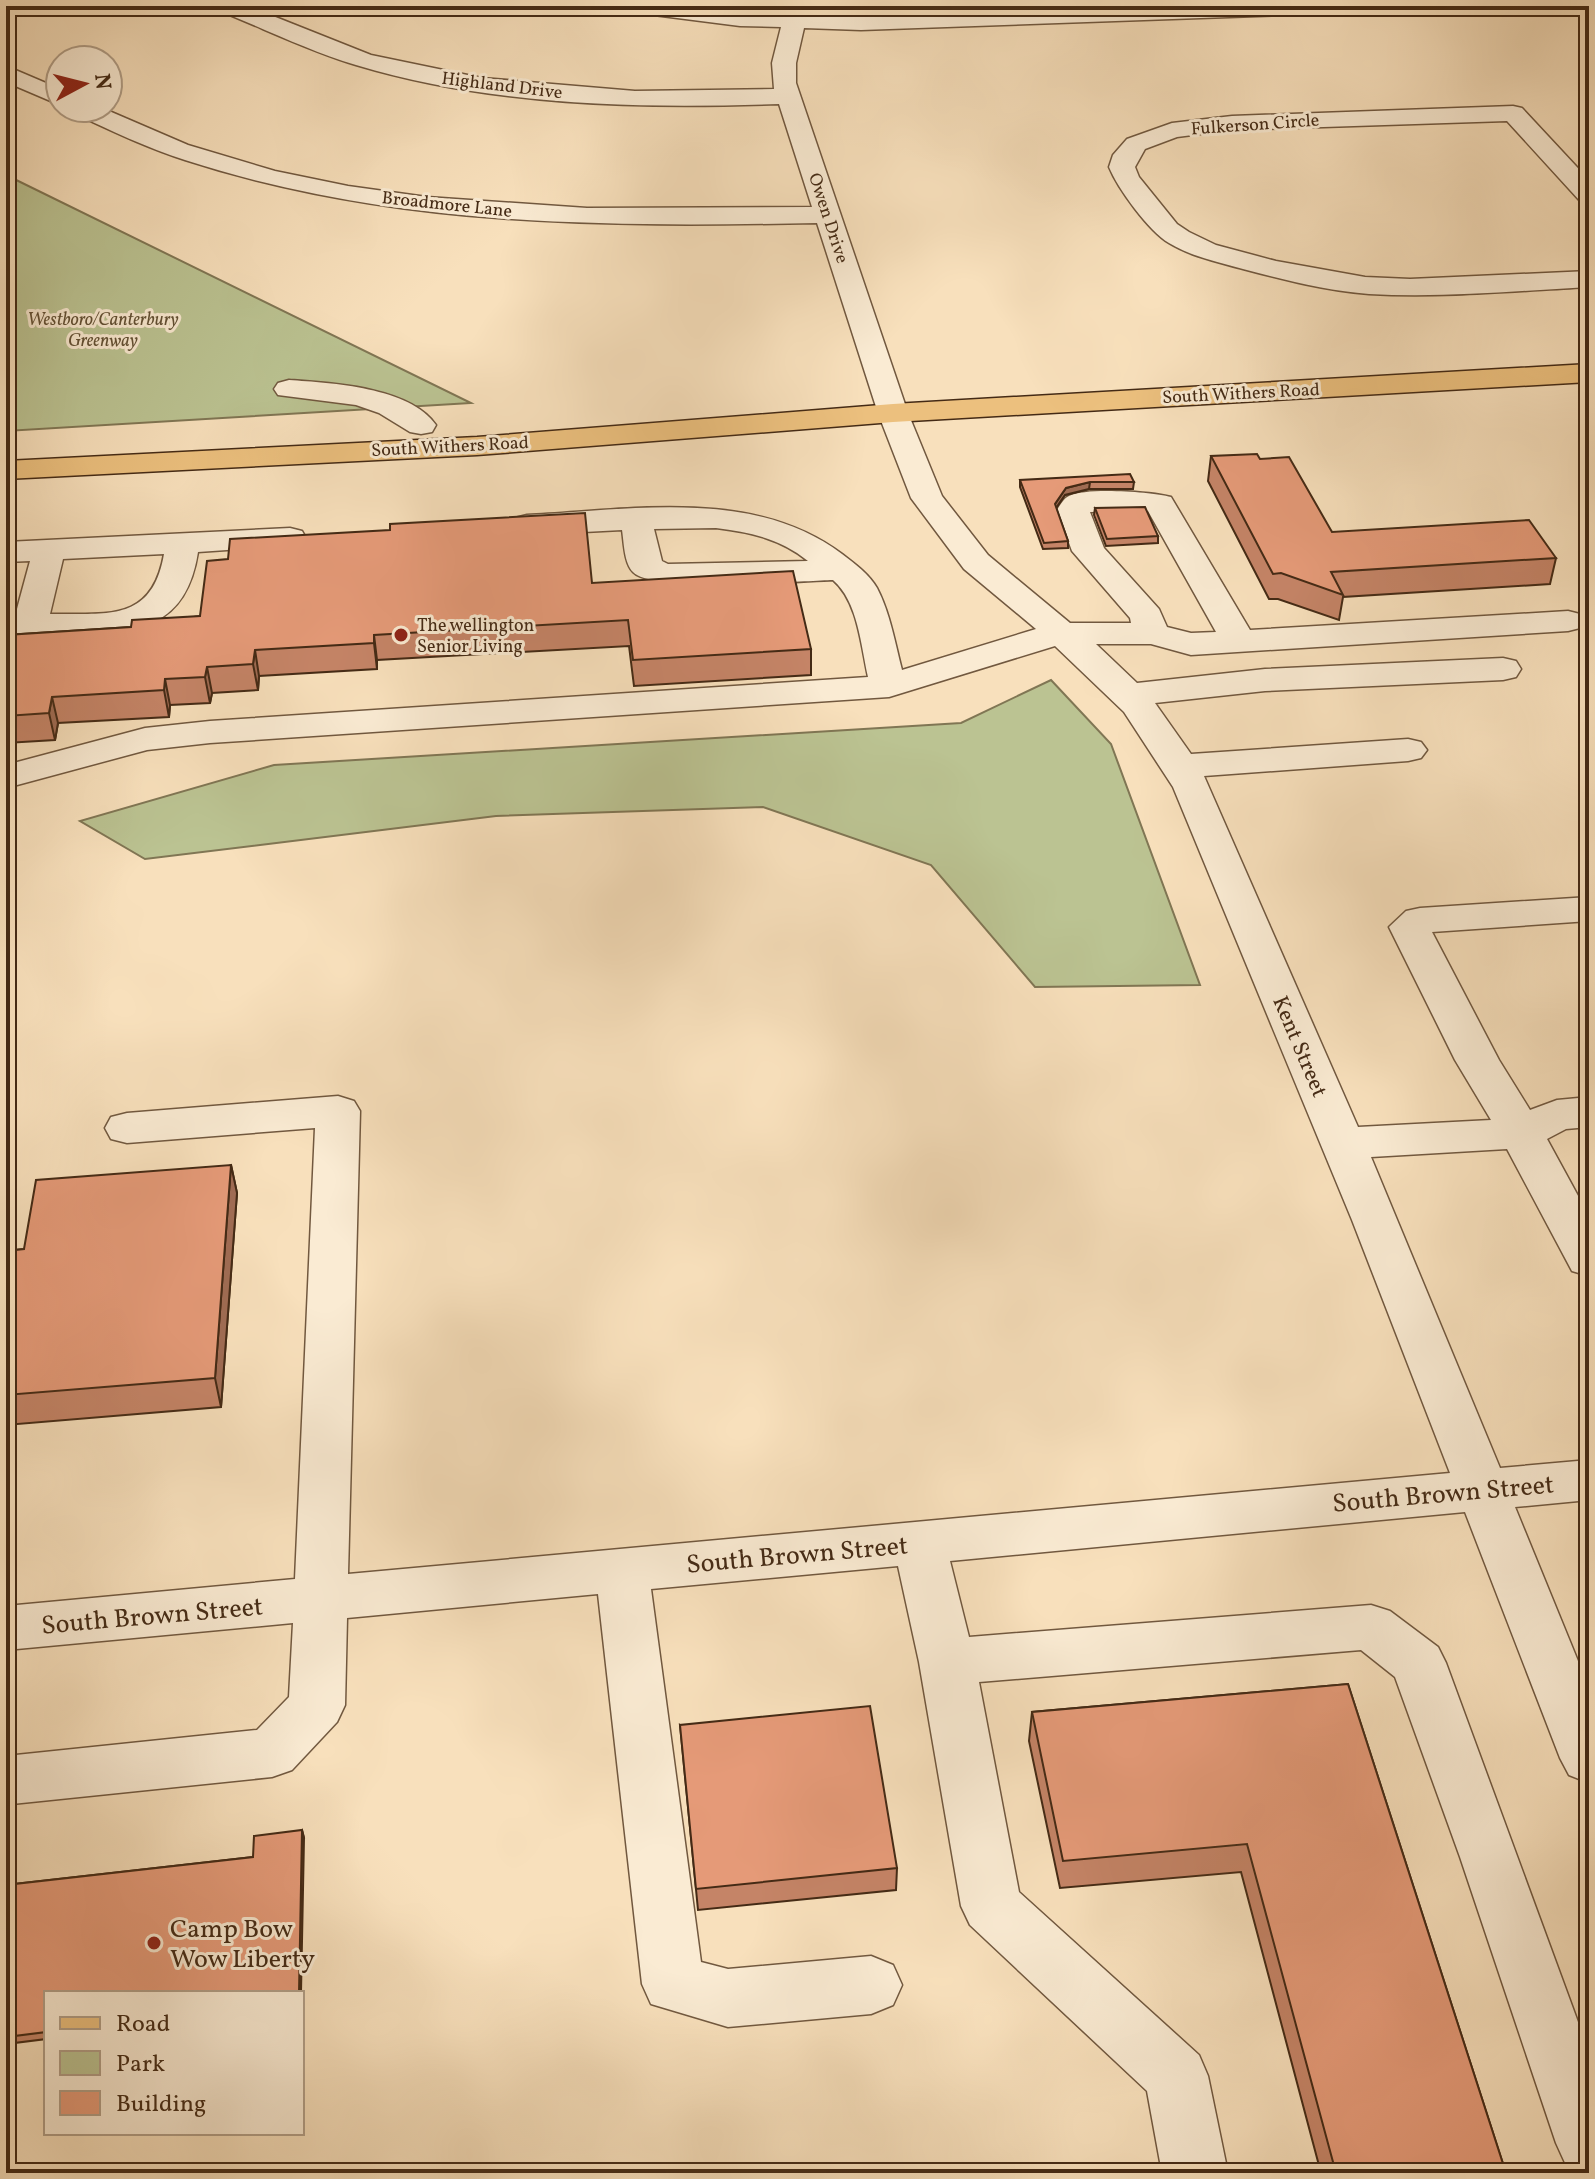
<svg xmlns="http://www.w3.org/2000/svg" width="1595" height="2179" font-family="Vollkorn,serif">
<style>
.green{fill:#bbc392;stroke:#807654;stroke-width:2}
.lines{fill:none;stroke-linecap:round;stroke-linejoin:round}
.minor-casing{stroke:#71583f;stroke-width:3}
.major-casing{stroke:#442a15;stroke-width:3}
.minor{fill:#faebd3;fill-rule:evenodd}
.major{fill:#ecc07e;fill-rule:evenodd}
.wall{fill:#c58467;stroke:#442a15;stroke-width:2}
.shaded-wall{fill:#a06c54;stroke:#442a15;stroke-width:2}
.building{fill:#e59a78;stroke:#442a15;stroke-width:2}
.poi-dot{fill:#8f2418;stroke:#faebd3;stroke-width:3}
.labels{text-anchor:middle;stroke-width:6;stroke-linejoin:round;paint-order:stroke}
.far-street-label{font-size:18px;fill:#442a15;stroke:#faebd3}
.far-park-label{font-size:18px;font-style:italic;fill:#625034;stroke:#faebd3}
.far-poi-label{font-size:18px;fill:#442a15;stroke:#faebd3;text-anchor:start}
.street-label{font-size:22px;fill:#442a15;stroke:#faebd3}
.near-street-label{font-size:26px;fill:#442a15;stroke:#faebd3}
.near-poi-label{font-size:26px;fill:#442a15;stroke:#faebd3;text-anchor:start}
</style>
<rect width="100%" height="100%" fill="#f8e0bc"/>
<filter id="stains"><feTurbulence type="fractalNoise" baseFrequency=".0025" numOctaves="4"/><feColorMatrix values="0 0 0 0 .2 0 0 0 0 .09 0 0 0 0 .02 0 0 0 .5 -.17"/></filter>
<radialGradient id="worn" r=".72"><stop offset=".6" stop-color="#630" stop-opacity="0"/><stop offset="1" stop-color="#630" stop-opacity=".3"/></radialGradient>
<g class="green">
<polygon points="6,175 471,403 6,431"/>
<polygon points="1051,680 1111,744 1200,985 1035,987 931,865 763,807 496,816 145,859 80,821 274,765 961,723"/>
</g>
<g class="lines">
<g class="minor-casing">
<g id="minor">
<path d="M217,6H248L371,55L482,78L635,91L774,89L772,63L781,27L740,26L638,13L627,6H691L740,12L861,16L1151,6H1353L1342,13L861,30L804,28L796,63V83L908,413L942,496L988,555L1070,623H1131L1130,618L1072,551L1057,510C1060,505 1064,498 1069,496C1087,487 1151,492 1171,497L1250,630L1568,611L1580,614L1585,621L1580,628L1568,631L1191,655L1151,644H1096L1137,683L1265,669L1503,658L1516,661L1521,669L1516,677L1503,680L1265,691L1155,703L1191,754L1408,739L1421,742L1427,750L1421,758L1408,761L1204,776L1358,1127L1491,1120L1455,1060L1389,927L1406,911L1420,908L1589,897V921L1432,932L1499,1060L1530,1110L1557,1100L1589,1097V1127L1566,1129L1547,1139L1589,1216V1276L1572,1271L1507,1149L1371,1157L1500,1468L1589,1460V1500L1515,1507L1589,1688V1783L1569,1775L1560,1758L1465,1512L950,1561L969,1637L1371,1605L1390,1611L1438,1647L1446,1663L1589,2052V2173L1566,2165L1556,2143L1460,1857L1395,1677L1361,1650L979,1682L1019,1892L1199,2055L1208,2076L1228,2173H1162L1147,2091L970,1925L961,1906L919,1662L898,1566L651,1589L701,1962L728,1969L871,1956L893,1965L902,1985L893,2005L871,2014L728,2027L651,2004L642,1984L598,1594L347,1618L345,1705L337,1722L292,1770L272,1777L12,1804L6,1802V1756L257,1730L289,1697L293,1623L6,1650V1606L295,1579L315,1128L127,1143L111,1139L105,1128L111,1117L127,1113L338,1096L354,1101L360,1111L348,1574L1450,1473L1352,1220L1173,787L1124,712L1055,646L889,697L210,743L147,750L6,788V765L145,728L210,721L868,677C861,646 858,601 833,580C798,581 652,593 633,572C624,563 624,542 622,530L527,535L515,532L511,525L515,518L527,515C631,510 753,487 842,554C855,564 869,574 877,588C890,613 895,643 902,670L1036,629L964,569L911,498L878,413L817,223C603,227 391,227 185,160C147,148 110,130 73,113L70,108H102L188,145L275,171L348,186L427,197L587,208L812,207L779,104C637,109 493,106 356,65C309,51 265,29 220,11ZM1148,511L1216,632L1191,633L1167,627L1159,609L1104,548L1090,512ZM716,528C750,532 781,539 808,561L668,564L662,561L654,529Z"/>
<polygon points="6,66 60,89 60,105 6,82"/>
<path d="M1513,106L1522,108L1589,180V203L1580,201L1507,121L1232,130L1177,137L1145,149L1135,167L1139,177L1177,224L1189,232L1216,245L1276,261L1365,277L1410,279L1589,271V287C1516,291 1442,298 1369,294C1328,291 1284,280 1243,269C1218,262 1192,257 1169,243C1149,231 1118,189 1109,167L1113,155L1127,139L1172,123L1232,116Z"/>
<path d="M289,380C331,383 410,387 436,425L432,432L421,434L410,432L379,413L356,405L278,395L274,389L278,383Z"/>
<path d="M290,528L302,531L306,538L302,545L198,552C184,642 119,631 48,635C33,636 20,643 6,646V623L14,620L30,561L6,562V542ZM164,554C152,623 107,613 50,614L63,559Z"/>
</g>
</g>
<g class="major-casing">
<polygon id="major" points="1589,364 1589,382 893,422 477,455 6,479 6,461 477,437 893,404"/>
</g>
<use href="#minor" class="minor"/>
<use href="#major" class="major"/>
</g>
<g class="wall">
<polygon points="1211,456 1260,459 1332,532 1556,558 1550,584 1343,597 1339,620 1278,599 1269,599 1208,481"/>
<polygon points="1020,480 1134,482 1133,489 1089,489 1065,495 1056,508 1068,541 1068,548 1043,549 1020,487"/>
<polygon points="1095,508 1158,536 1158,543 1106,546 1094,515"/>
<polygon points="592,583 811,649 811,675 634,686 629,646 377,660 377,669 259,676 258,690 212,693 210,703 170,705 169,717 58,723 55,740 6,743 6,635 131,627 200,616"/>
<polygon points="231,1165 237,1193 221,1407 6,1425 6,1251 24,1249"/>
<polygon points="1348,1684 1506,2173 1321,2173 1241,1872 1060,1888 1029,1741 1032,1712"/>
<polygon points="680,1725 897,1868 896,1890 698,1910"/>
<polygon points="302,1830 304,1838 46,1993 46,2039 6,2044 6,1885 253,1857"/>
</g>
<g class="shaded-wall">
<polygon points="1090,482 1089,489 1065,495 1054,511 1055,504 1066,488"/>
<polygon points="374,635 377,660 377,669 374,643"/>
<polygon points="255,650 259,676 258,690 253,664"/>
<polygon points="207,667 212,693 210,703 205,677"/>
<polygon points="165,679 170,705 169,717 164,690"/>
<polygon points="52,697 58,723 55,740 49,713"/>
<polygon points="6,1031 13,1058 6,1095"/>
<polygon points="231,1165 237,1193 221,1407 215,1378"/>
<polygon points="302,1830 304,1838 301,1993 299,1993"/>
</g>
<g class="building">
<polygon points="1257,454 1260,459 1289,457 1332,532 1529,520 1556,558 1331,572 1343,595 1281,573 1273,574 1211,456"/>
<polygon points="1130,474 1134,482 1090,482 1066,488 1055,504 1068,541 1044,543 1020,480"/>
<polygon points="1145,507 1158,536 1107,539 1095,508"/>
<polygon points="585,513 592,583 793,571 811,649 633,660 628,620 374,635 374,643 255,650 253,664 207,667 205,677 165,679 164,690 52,697 49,713 6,716 6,635 131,627 132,620 200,616 207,561 228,559 230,539 390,530 390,524"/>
<polygon points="231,1165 215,1378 6,1395 6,1251 24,1249 36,1180"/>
<polygon points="1348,1684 1506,2173 1336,2173 1247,1844 1063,1861 1032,1712"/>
<polygon points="870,1706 897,1868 696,1889 680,1725"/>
<polygon points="302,1830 299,1993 46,1993 46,2032 6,2037 6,1885 253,1857 254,1836"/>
</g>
<g class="poi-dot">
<circle cx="401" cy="635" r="8"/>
<circle cx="154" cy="1943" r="8"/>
</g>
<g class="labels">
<g class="far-street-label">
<text transform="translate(502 85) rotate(7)" y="6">Highland Drive</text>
<text transform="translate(1255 124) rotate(-4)" y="6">Fulkerson Circle</text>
<text transform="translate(447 204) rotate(6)" y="6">Broadmore Lane</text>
<text transform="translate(829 218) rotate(72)" y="6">Owen Drive</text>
<text transform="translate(1241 393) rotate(-3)" y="6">South Withers Road</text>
<text transform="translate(450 446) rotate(-3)" y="6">South Withers Road</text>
</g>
<g class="far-park-label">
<text x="103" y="325">Westboro/Canterbury<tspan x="103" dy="21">Greenway</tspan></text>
</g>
<g class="far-poi-label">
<text x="417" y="631">The wellington<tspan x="417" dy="21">Senior Living</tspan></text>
</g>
<g class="street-label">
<text transform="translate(1301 1046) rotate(67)" y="8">Kent Street</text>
</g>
<g class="near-street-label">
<text transform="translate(1443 1493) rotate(-5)" y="9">South Brown Street</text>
<text transform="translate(797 1554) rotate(-5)" y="9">South Brown Street</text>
<text transform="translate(152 1615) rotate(-5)" y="9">South Brown Street</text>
</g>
<g class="near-poi-label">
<text x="170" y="1937">Camp Bow<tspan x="170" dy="30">Wow Liberty</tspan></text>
</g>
</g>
<rect width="1595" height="2179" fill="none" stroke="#f8e0bc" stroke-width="32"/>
<rect x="8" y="8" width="1579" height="2163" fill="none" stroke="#442a15" stroke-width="4"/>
<rect x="16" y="16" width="1563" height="2147" fill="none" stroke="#442a15" stroke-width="2"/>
<rect x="44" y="1991" width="260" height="144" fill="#faebd3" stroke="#b19e87" stroke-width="2"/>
<rect x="60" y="2017" width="40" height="12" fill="#ecc07e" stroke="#b19e87" stroke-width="2"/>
<text x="116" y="2031" font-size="24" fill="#442a15">Road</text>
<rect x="60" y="2051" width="40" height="24" fill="#bbc392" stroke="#b19e87" stroke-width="2"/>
<text x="116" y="2071" font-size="24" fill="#442a15">Park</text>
<rect x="60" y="2091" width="40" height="24" fill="#e59a78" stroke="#b19e87" stroke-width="2"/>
<text x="116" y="2111" font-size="24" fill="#442a15">Building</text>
<g transform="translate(84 84) rotate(83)"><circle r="38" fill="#faebd3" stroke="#b19e87" stroke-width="2"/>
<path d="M0-6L14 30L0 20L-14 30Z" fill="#8f2418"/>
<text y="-12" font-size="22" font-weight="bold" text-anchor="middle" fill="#442a15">N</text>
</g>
<rect width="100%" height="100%" filter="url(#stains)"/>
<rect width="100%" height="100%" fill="url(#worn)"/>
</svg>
